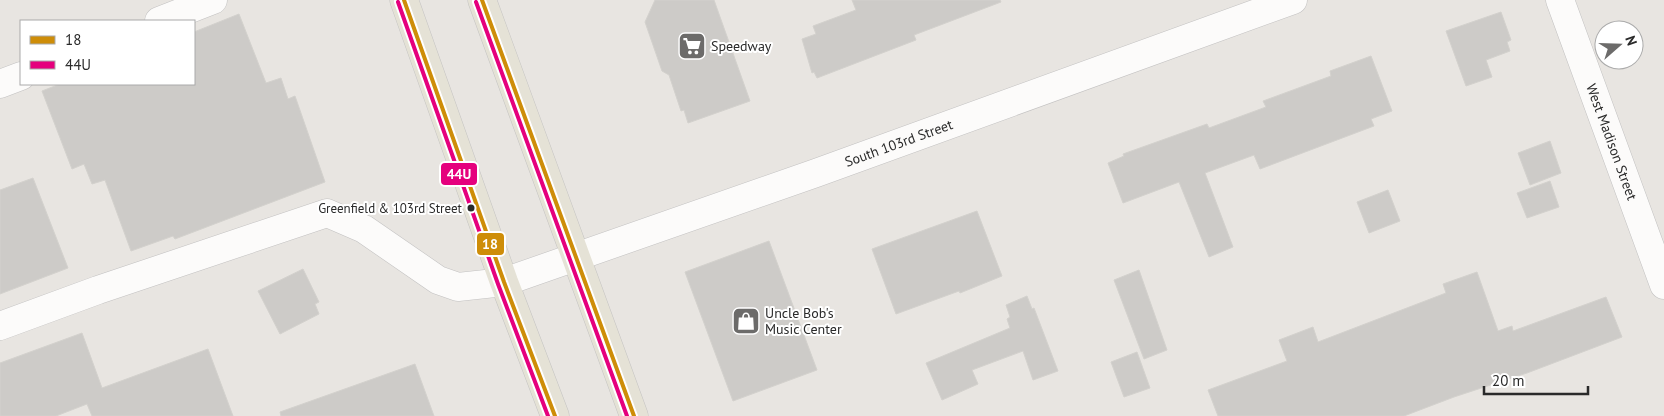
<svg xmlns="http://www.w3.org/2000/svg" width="1664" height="416" font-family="'PT Sans',sans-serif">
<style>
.building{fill:#cdcbc8;stroke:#d3d1cd}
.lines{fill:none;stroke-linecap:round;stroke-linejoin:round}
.minor-casing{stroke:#c2c1c1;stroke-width:29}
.primary-casing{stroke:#c4c3c2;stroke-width:29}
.minor{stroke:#fcfbfa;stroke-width:28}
.primary{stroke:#e5e2d6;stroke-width:28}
.bus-1-casing{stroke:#fff;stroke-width:8}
.bus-2-casing{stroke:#fff;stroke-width:8}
.bus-1{stroke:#ce8d08;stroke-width:4}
.bus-2{stroke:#e5007d;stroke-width:4}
.bus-dot{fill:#2a2a2a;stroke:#fff;stroke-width:2}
.labels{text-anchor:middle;stroke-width:4;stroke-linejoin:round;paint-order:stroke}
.bus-label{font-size:13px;fill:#2a2a2a;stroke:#fff;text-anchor:end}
.poi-label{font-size:14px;fill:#2a2a2a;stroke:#fff;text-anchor:start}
.street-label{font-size:14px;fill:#2a2a2a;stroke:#fff}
.line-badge{stroke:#fff;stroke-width:2}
.badge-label{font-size:14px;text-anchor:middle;font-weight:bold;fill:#fff}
</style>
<rect width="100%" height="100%" fill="#e8e5e1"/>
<g class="building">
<polygon points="655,0 714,0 750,101 688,123 684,110 681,111 669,75 662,71 645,22"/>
<polygon points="852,0 1000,0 1001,2 914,35 916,40 817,78 814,72 812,73 802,39 816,34 813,26 856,10"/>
<polygon points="1501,12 1511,40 1507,42 1510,51 1486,60 1492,77 1466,86 1446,31"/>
<polygon points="239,14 266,83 281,78 288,99 295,96 325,182 175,239 173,236 131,251 105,180 92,184 84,164 72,169 42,91 60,84 194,84 194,32"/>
<polygon points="1371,56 1392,111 1371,119 1374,126 1260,169 1254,155 1205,173 1233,247 1209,257 1179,182 1123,203 1108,163 1124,156 1123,154 1207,124 1209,128 1266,107 1263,101 1331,76 1330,71"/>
<polygon points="1550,141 1561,173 1530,185 1518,153"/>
<polygon points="33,178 68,268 0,294 0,190"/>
<polygon points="1550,181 1559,207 1527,218 1517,193"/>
<polygon points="1388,190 1400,221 1369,233 1357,202"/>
<polygon points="977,211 1002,276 960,293 959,291 896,314 872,249"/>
<polygon points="769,241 817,370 733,401 685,272"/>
<polygon points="303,269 319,302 315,304 319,314 280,334 258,291"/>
<polygon points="1139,270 1167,350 1144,359 1114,280"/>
<polygon points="1477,272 1498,331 1512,326 1513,331 1606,297 1622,337 1527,373 1454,397 1404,416 1218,416 1208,390 1287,361 1279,340 1313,327 1318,342 1446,293 1443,284"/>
<polygon points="1027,296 1032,309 1034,308 1058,371 1033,380 1023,351 972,370 978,384 942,400 926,363 1010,328 1007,319 1010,317 1006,305"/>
<polygon points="82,333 102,388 208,349 233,416 92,416 87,404 56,416 0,416 0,363"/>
<polygon points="1137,352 1150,388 1124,397 1111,362"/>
<polygon points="415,364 434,416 281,416 280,412"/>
</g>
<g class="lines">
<g class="minor-casing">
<g id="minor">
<path id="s1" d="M1560,0L1664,285"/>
<polyline points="159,21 213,0"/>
<polyline points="0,84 21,76"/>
<path id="s2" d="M0,326L98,290L327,213L364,229L438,280L458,287L504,282L816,173L1293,0"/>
</g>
</g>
<g class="primary-casing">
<g id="primary">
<polyline points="404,0 504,282 555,416"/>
<polyline points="482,0 634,416"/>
</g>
</g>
<use href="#minor" class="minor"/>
<use href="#primary" class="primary"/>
<g class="bus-1-casing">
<g id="bus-1">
<polyline points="404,0 504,282 555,416"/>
<polyline points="482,0 634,416"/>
</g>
</g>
<g class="bus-2-casing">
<g id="bus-2">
<polyline points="398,2 498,284 548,416"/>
<polyline points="476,2 627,416"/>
</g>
</g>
<use href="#bus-1" class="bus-1"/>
<use href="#bus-2" class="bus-2"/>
</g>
<defs>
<g id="supermarket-square" transform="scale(1.4375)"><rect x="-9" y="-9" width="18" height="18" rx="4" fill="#6c6b6a" stroke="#fff"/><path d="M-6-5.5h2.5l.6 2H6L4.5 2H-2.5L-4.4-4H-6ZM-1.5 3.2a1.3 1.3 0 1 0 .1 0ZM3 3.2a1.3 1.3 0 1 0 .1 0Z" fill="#fff"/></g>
<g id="shop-square" transform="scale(1.4375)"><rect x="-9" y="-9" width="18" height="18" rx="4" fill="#6c6b6a" stroke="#fff"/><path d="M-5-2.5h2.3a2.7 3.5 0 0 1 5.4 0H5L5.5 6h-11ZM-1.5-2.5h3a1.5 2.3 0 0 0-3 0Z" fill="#fff"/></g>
</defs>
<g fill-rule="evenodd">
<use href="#supermarket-square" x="692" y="46"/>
<use href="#shop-square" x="746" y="321"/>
</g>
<circle class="bus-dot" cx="471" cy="208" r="4.5"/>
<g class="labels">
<g class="bus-label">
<text x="462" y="213">Greenfield &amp; 103rd Street</text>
</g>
<g class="poi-label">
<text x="711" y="51">Speedway</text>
<text x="765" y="318">Uncle Bob's<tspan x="765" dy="16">Music Center</tspan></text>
</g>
<g class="street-label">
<text dy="5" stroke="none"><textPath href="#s2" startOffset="962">South 103rd Street</textPath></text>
<text dy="5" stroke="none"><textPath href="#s1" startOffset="151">West Madison Street</textPath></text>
</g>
</g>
<g class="line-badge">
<rect x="440" y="162" width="38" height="24" rx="5" fill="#e5007d"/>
<rect x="476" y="232" width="29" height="24" rx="5" fill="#ce8d08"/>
</g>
<g class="badge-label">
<text x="459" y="179">44U</text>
<text x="490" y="249">18</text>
</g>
<rect x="20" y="20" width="175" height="65" fill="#ffffff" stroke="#aaaaaa"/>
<rect x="30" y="36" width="25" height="8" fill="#ce8d08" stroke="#aaaaaa"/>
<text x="65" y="45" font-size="15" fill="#2a2a2a">18</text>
<rect x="30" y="61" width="25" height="8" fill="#e5007d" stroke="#aaaaaa"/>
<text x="65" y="70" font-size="15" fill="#2a2a2a">44U</text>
<g transform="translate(1619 45) rotate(70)"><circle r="24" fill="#ffffff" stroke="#aaaaaa"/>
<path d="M0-4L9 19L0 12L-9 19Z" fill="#6c6b6a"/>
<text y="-8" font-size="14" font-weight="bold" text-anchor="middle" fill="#2a2a2a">N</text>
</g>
<path d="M1484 386v8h104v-8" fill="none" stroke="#2a2a2a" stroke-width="2.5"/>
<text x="1492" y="386" font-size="15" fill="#2a2a2a" stroke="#ffffff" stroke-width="4" paint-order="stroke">20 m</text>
</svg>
